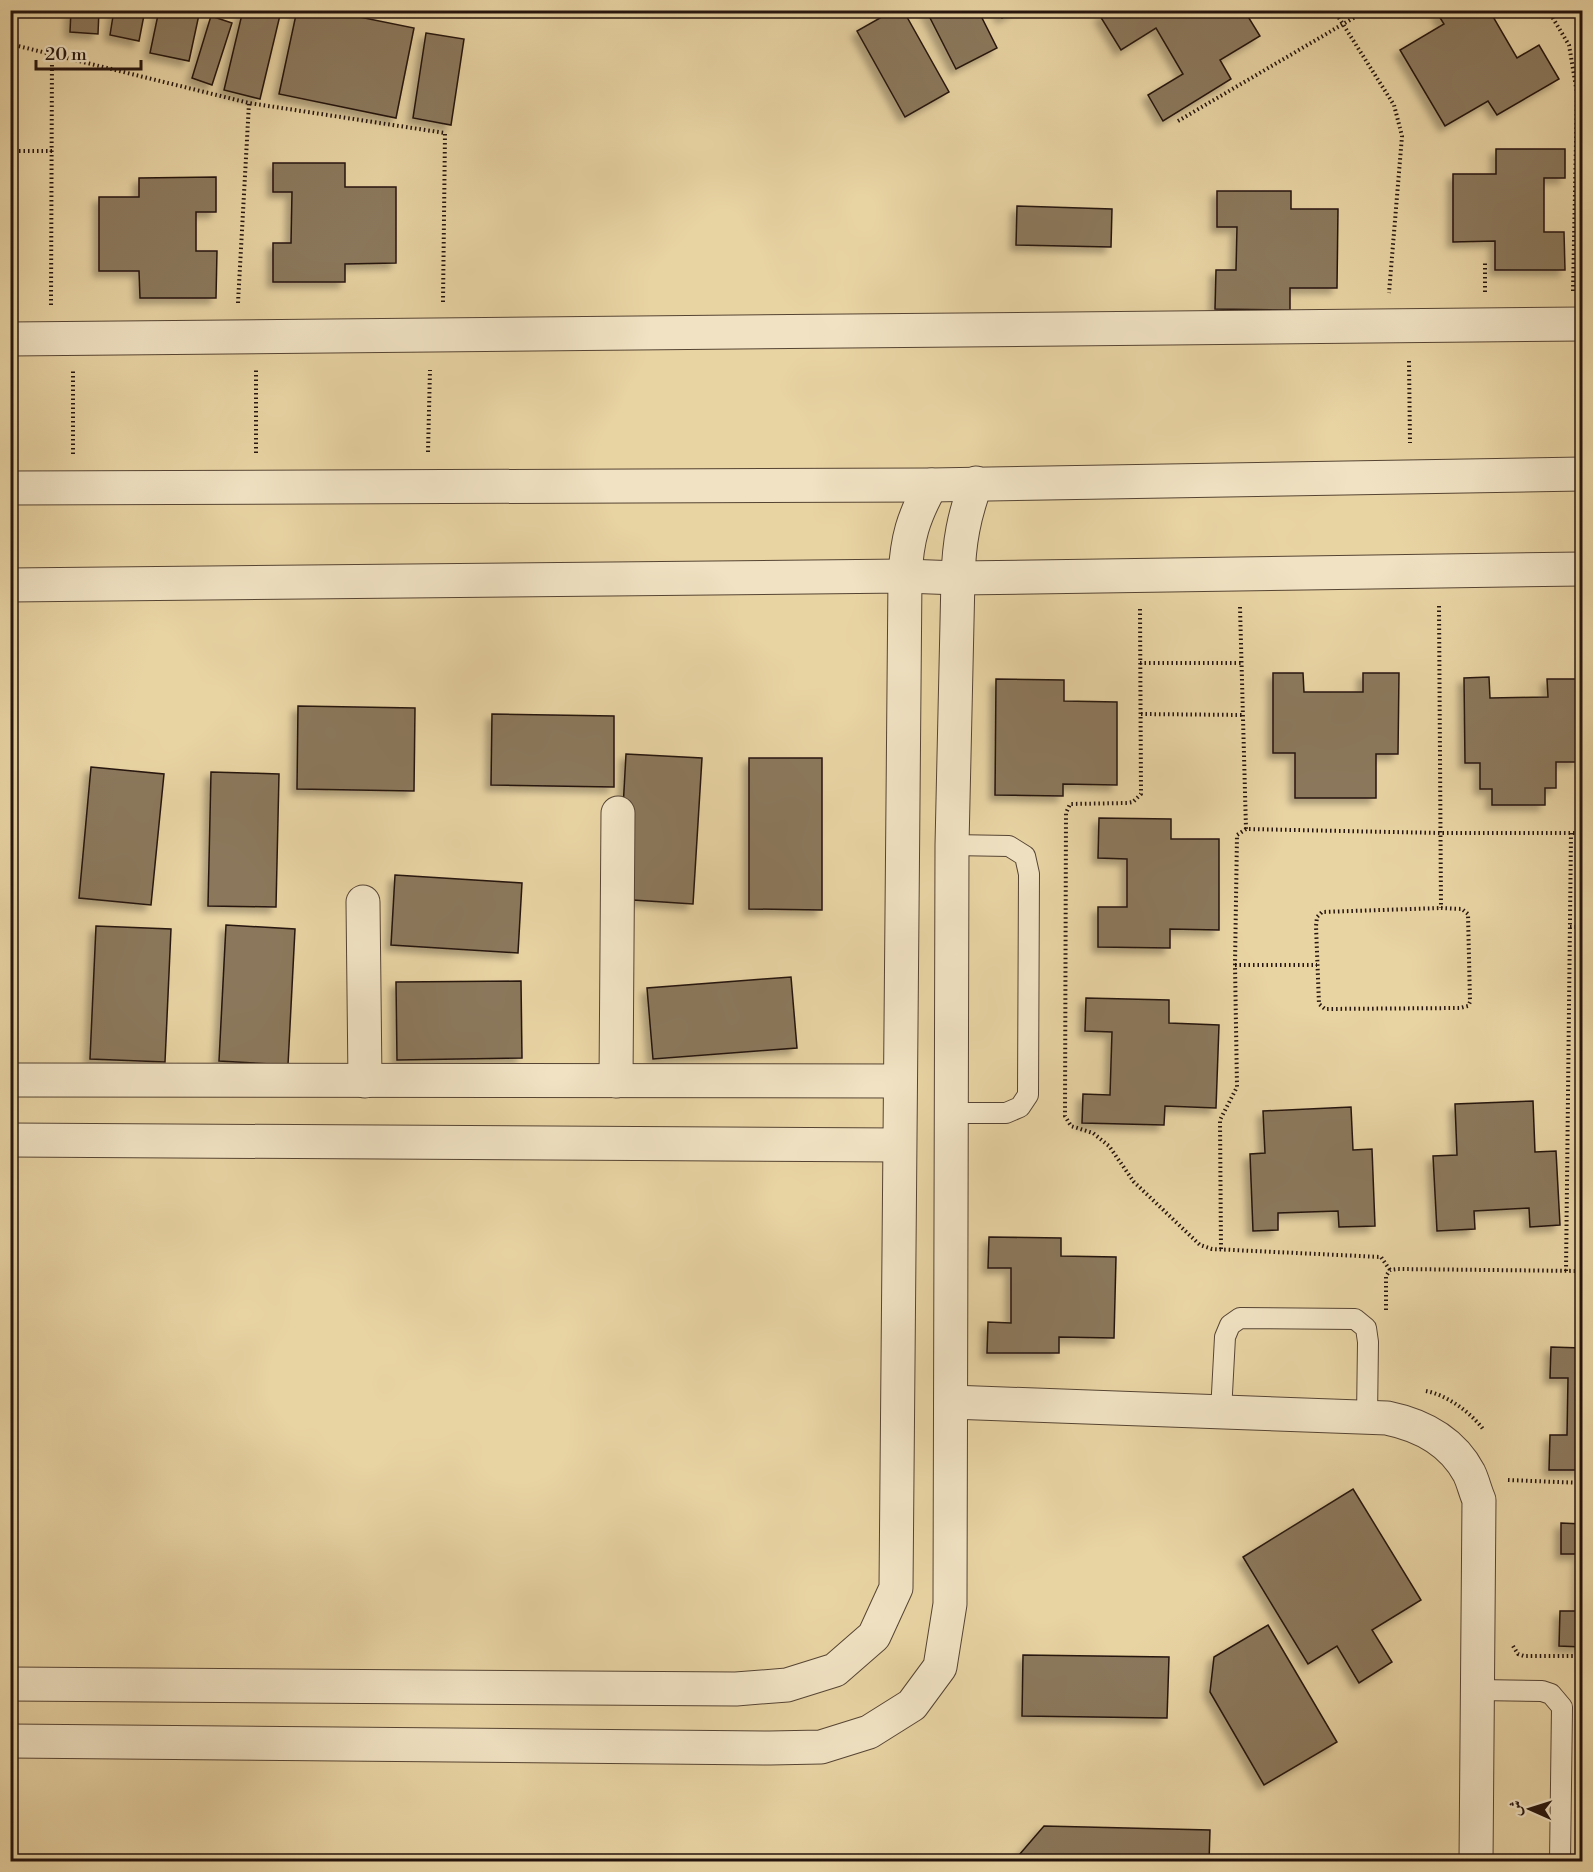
<svg xmlns="http://www.w3.org/2000/svg" width="1593" height="1872" font-family="'Libre Bodoni',Amiri,serif">
<style>
.building{fill:#8b785b;stroke:#26150e;stroke-width:1.5;filter:url(#shadow)}
.lines{fill:none;stroke-linecap:round;stroke-linejoin:round}
.lane-casing{stroke:#564433;stroke-width:22}
.street-casing{stroke:#564433;stroke-width:35}
.path{stroke:#26150e;stroke-width:4;stroke-dasharray:1.5 3;stroke-linecap:butt}
.lane{stroke:#f0e2c3;stroke-width:20}
.street{stroke:#f0e2c3;stroke-width:33}
</style>
<defs>
<filter id="shadow"><feDropShadow dx="-5.5" dy="5.5" stdDeviation="3" flood-color="#0004"/></filter>
</defs>
<rect width="100%" height="100%" fill="#e8d3a3"/>
<filter id="stains"><feTurbulence type="fractalNoise" baseFrequency=".00333" numOctaves="4"/><feColorMatrix values="0 0 0 0 .2 0 0 0 0 .09 0 0 0 0 .02 0 0 0 .5 -.17"/></filter>
<radialGradient id="worn" r=".72"><stop offset=".6" stop-color="#630" stop-opacity="0"/><stop offset="1" stop-color="#630" stop-opacity=".3"/></radialGradient>
<g class="building">
<polygon points="71,10 99,10 98,34 70,32"/>
<polygon points="114,10 145,10 139,41 110,35"/>
<polygon points="159,10 200,10 189,61 150,53"/>
<polygon points="243,10 281,11 260,99 224,90"/>
<polygon points="297,10 325,10 414,28 396,118 279,94"/>
<polygon points="894,10 903,10 949,92 905,117 857,31"/>
<polygon points="926,10 978,10 997,48 956,69"/>
<polygon points="998,10 1017,10 1002,18"/>
<polygon points="1109,10 1244,10 1260,36 1220,60 1231,79 1163,121 1148,95 1183,74 1156,28 1121,50 1100,16"/>
<polygon points="1441,10 1499,10 1492,15 1517,58 1539,45 1559,79 1497,115 1488,101 1445,126 1400,50 1444,24 1437,13"/>
<polygon points="211,16 232,23 212,85 192,78"/>
<polygon points="426,33 464,39 451,125 413,118"/>
<polygon points="1496,149 1565,149 1565,178 1544,178 1544,232 1564,232 1565,270 1495,270 1495,241 1453,242 1453,174 1496,174"/>
<polygon points="273,163 345,163 345,187 396,187 396,263 345,264 345,282 273,282 273,243 291,243 292,192 273,192"/>
<polygon points="216,177 216,212 196,212 196,251 217,251 216,298 140,298 139,271 99,271 99,197 139,197 139,178"/>
<polygon points="1217,191 1291,191 1291,209 1338,209 1337,288 1290,288 1290,310 1215,309 1216,270 1236,270 1237,227 1217,227"/>
<polygon points="1017,206 1112,209 1111,247 1016,245"/>
<polygon points="1273,673 1303,673 1304,692 1363,692 1363,673 1399,673 1398,754 1376,754 1376,798 1295,798 1295,753 1273,753"/>
<polygon points="1489,677 1490,698 1548,697 1547,679 1578,679 1578,762 1556,762 1556,788 1545,788 1545,805 1492,805 1492,789 1480,789 1480,763 1465,763 1464,678"/>
<polygon points="996,679 1064,680 1064,701 1117,702 1117,785 1063,784 1063,796 995,795"/>
<polygon points="298,706 415,708 414,791 297,789"/>
<polygon points="492,714 614,716 614,787 491,785"/>
<polygon points="626,754 702,758 693,904 618,899"/>
<polygon points="749,758 822,758 822,910 749,909"/>
<polygon points="91,767 164,774 151,905 79,898"/>
<polygon points="211,772 279,774 276,907 208,906"/>
<polygon points="1099,818 1171,819 1171,839 1219,839 1219,930 1170,929 1170,948 1098,947 1098,907 1127,907 1127,859 1098,858"/>
<polygon points="395,875 522,883 518,953 391,945"/>
<polygon points="226,925 295,929 288,1065 219,1061"/>
<polygon points="96,926 171,929 165,1062 90,1059"/>
<polygon points="791,977 797,1048 653,1059 647,988"/>
<polygon points="521,981 522,1058 397,1060 396,982"/>
<polygon points="1086,998 1169,1000 1169,1023 1219,1025 1216,1108 1165,1106 1164,1125 1082,1123 1083,1094 1110,1095 1112,1032 1085,1031"/>
<polygon points="1533,1101 1535,1152 1556,1151 1560,1225 1530,1227 1529,1208 1474,1211 1475,1229 1437,1231 1433,1156 1457,1155 1455,1104"/>
<polygon points="1351,1107 1353,1150 1372,1149 1375,1226 1339,1227 1338,1211 1278,1213 1278,1230 1253,1231 1250,1154 1265,1153 1263,1111"/>
<polygon points="989,1237 1061,1238 1061,1256 1116,1257 1114,1338 1059,1337 1059,1353 987,1353 988,1322 1011,1323 1011,1268 988,1268"/>
<polygon points="1551,1347 1582,1348 1582,1470 1549,1470 1550,1435 1567,1435 1568,1378 1550,1378"/>
<polygon points="1353,1489 1421,1600 1372,1630 1392,1662 1359,1683 1337,1646 1308,1664 1243,1557"/>
<polygon points="1561,1523 1582,1524 1582,1647 1559,1646 1560,1611 1578,1611 1579,1554 1561,1554"/>
<polygon points="1268,1625 1337,1742 1264,1785 1210,1692 1214,1657"/>
<polygon points="1023,1655 1169,1657 1167,1718 1022,1716"/>
<polygon points="1044,1826 1210,1830 1209,1862 1013,1862"/>
</g>
<g class="lines">
<g class="lane-casing">
<g id="lane">
<polyline points="952,1113 1006,1113 1020,1107 1028,1095 1029,874 1025,856 1009,846 952,845"/>
<polyline points="1221,1412 1225,1337 1230,1325 1240,1318 1355,1319 1366,1328 1368,1342 1367,1417"/>
<polyline points="1478,1690 1542,1691 1551,1694 1562,1707 1560,1862"/>
</g>
</g>
<g class="street-casing">
<g id="street">
<polyline points="10,339 1582,324"/>
<polyline points="10,488 931,485 1582,474"/>
<polyline points="10,585 905,576 958,578 1582,569"/>
<polyline points="363,902 365,1081"/>
<polyline points="10,1080 900,1081"/>
<polyline points="616,1081 618,813"/>
<polyline points="10,1140 899,1145"/>
<path d="M951,1402L1387,1418C1421,1425 1452,1441 1469,1473C1473,1481 1475,1491 1479,1500L1476,1862"/>
<path d="M10,1684L736,1689L787,1685L835,1670L874,1636L896,1588L905,576C907,538 913,518 931,485"/>
<path d="M10,1741L770,1748L821,1747L869,1732L912,1705L940,1667L950,1604L952,845L958,578C959,542 964,516 976,483"/>
</g>
</g>
<g class="path">
<polyline points="1334,10 1394,105 1402,136 1389,293"/>
<polyline points="1548,10 1569,45 1577,93"/>
<polyline points="10,44 249,103 445,133 443,302"/>
<polyline points="1178,121 1367,10"/>
<polyline points="10,151 52,151"/>
<polyline points="1573,291 1577,93 1582,93"/>
<polyline points="1485,292 1485,262"/>
<polyline points="238,303 249,103"/>
<polyline points="51,305 52,55"/>
<polyline points="1409,361 1410,443"/>
<polyline points="428,452 430,370"/>
<polyline points="256,453 256,370"/>
<polyline points="73,454 73,371"/>
<polyline points="1439,606 1441,908"/>
<polyline points="1240,607 1246,829"/>
<polyline points="1140,609 1141,794 1133,802 1127,803 1070,804 1066,813 1065,1116 1071,1126 1093,1133 1109,1146 1134,1182 1200,1245 1212,1249 1381,1257 1390,1270"/>
<polyline points="1140,663 1241,663"/>
<polyline points="1141,714 1242,715"/>
<polygon points="1441,908 1462,909 1468,914 1470,1002 1468,1006 1460,1008 1325,1009 1319,1004 1316,926 1317,917 1322,912"/>
<polyline points="1570,927 1582,927"/>
<polyline points="1235,965 1317,965"/>
<polyline points="1221,1249 1220,1120 1237,1087 1235,965 1237,835 1246,829 1440,833 1582,833"/>
<polyline points="1566,1271 1571,833"/>
<polyline points="1386,1310 1386,1276 1390,1270 1398,1269 1582,1271"/>
<path d="M1426,1391C1447,1395 1470,1412 1483,1429"/>
<polyline points="1508,1480 1582,1483"/>
<polyline points="1513,1646 1518,1654 1524,1656 1582,1656"/>
</g>
<use href="#lane" class="lane"/>
<use href="#street" class="street"/>
</g>
<rect width="1593" height="1872" fill="none" stroke="#e8d3a3" stroke-width="36"/>
<rect x="12" y="12" width="1569" height="1848" fill="none" stroke="#26150e" stroke-width="3"/>
<rect x="18" y="18" width="1557" height="1836" fill="none" stroke="#26150e" stroke-width="1.5"/>
<g transform="translate(1530 1809) rotate(273)" stroke="#f0e2c3" stroke-width="4.5" paint-order="stroke">
<path d="M0-4.5L10 22L0 15L-10 22Z" fill="#26150e"/>
<text y="-9" font-size="16" font-weight="bold" text-anchor="middle" fill="#26150e">ش</text>
</g>
<path d="M36 60v9h105v-9" fill="none" stroke="#26150e" stroke-width="3"/>
<text x="45" y="60" font-size="18" fill="#26150e" stroke="#f0e2c3" stroke-width="4.5" paint-order="stroke">20 m</text>
<rect width="100%" height="100%" filter="url(#stains)"/>
<rect width="100%" height="100%" fill="url(#worn)"/>
</svg>
